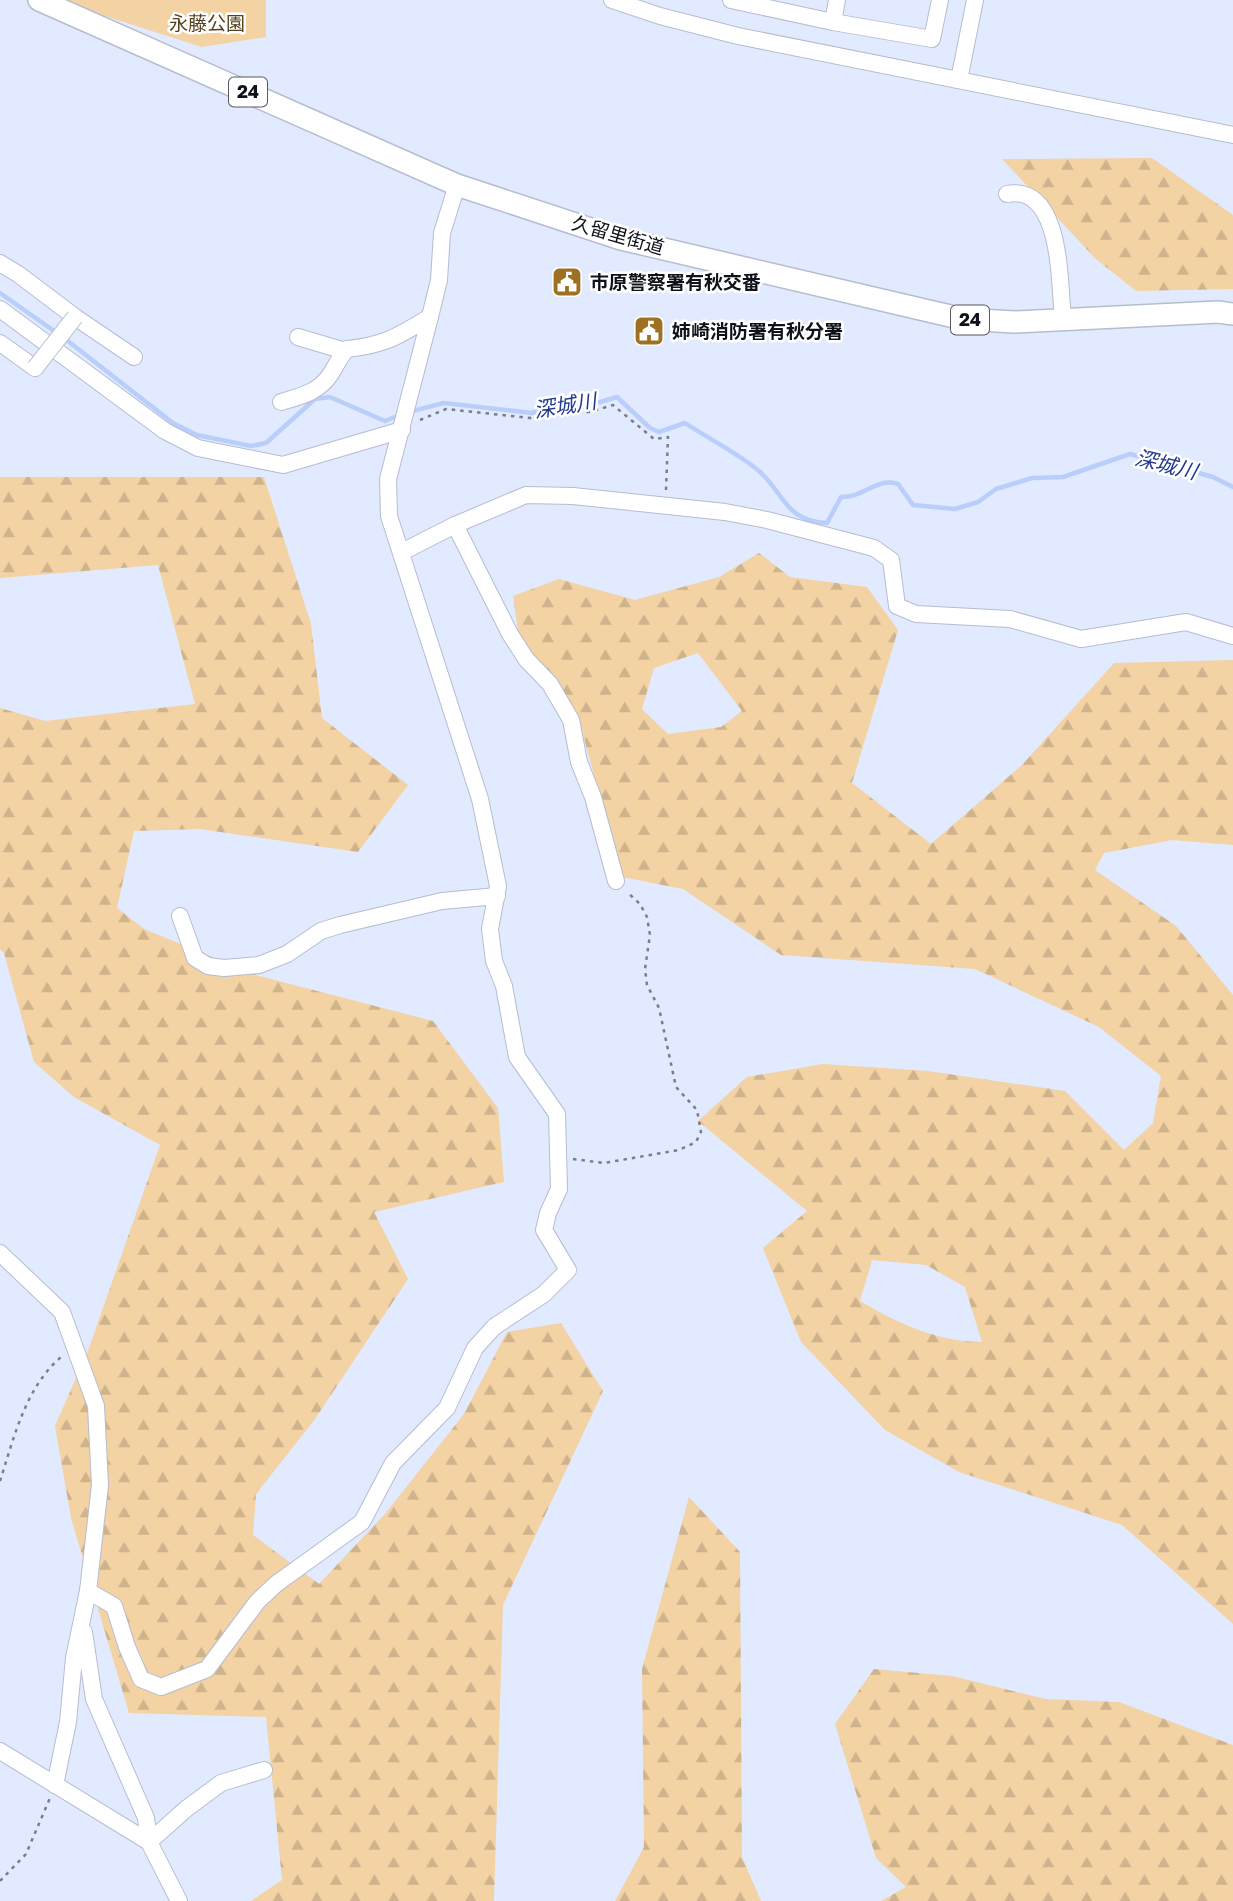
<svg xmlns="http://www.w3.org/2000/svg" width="1233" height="1901" font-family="'Golos Text','Noto Sans JP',sans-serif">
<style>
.forest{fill:url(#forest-firs);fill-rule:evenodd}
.green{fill:#f3d2a3}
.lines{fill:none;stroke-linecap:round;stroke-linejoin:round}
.stream{stroke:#bacefb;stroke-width:4.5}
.minor-casing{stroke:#b5bdd0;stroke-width:18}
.major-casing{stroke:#b5bdd0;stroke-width:24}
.path{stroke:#787e8c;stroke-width:2.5;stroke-dasharray:3.5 5;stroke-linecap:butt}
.minor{stroke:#fff;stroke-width:16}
.major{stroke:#fff;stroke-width:21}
.minor-bridge-casing{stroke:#b5bdd0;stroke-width:18;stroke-linecap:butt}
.minor-bridge{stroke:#fff;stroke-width:16}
.labels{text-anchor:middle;stroke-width:5;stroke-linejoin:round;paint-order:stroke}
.shield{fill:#fff;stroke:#57595e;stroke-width:2}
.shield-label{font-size:18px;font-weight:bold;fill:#0f1219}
.park-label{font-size:19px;fill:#55401f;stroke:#fff}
.street-label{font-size:19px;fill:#0f1219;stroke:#fff}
.poi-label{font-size:19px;font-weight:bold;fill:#0f1219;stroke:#fff;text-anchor:start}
.water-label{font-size:21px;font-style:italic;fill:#213a8d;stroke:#fff}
</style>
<defs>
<pattern id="forest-firs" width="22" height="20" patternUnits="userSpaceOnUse" patternTransform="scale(1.75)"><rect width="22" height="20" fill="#f3d2a3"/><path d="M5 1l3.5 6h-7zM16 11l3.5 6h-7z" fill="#cfb38c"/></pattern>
</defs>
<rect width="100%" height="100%" fill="#e1eafe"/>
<g class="forest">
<polygon points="1152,158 1233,215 1233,289 1136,291 1096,259 1002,159"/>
<polygon points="0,477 264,477 311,624 322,718 408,785 358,852 200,829 134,831 117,908 144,929 259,976 433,1021 498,1108 504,1182 374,1212 408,1279 315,1419 256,1494 253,1535 319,1584 385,1514 464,1414 507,1332 561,1323 603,1391 503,1605 494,1901 251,1901 282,1880 266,1717 129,1713 71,1518 55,1426 89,1348 160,1145 74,1097 34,1062 4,953 0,949 0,708 45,721 195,704 158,565 0,578"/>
<path d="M759,553L790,577L867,587L898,630L852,783L931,844L1022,765L1114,663L1233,660V845L1172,840L1104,853L1095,870L1176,926L1233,995V1624L1122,1525L959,1472L885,1430L801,1342L763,1248L807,1211L698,1121L747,1077L823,1064L928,1071L1065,1091L1124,1150L1153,1123L1161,1076L1099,1027L975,969L781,955L683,889L622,877L582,731L518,631L513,596L559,579L635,600L719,577ZM698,653L742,711L721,727L668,734L642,709L654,668ZM872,1260L926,1265L965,1287L982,1342C938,1342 897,1323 860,1301Z"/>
<polygon points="689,1497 740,1552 742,1857 761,1901 615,1901 644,1847 642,1669"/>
<polygon points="874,1669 952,1676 1046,1699 1119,1702 1233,1745 1233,1901 881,1901 906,1887 876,1858 835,1724"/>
</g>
<polygon class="green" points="55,0 266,0 266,37 202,47"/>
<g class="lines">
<g class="stream">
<polyline points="0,293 57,333"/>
<polyline points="64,338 173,423 197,435 251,446 266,443 315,399 330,397 385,421 400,415"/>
<path d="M409,412L444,403L532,413L562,404L590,405L617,397L650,428L659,432L685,423C706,437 741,455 759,471C784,493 786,522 827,523L841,497C863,498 877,477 898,484L913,505L955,509L978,502L996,489L1032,478L1063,477L1130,454L1213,477L1233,487"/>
</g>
<g class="minor-casing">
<g id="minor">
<polyline points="612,0 660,16 738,36 1233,135"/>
<polyline points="731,0 833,22 932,39 940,0"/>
<polyline points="833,22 837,0"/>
<polyline points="959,80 975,0"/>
<path d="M1007,194C1063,184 1059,284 1063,320"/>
<polyline points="0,263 18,274 75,317 134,357"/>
<polyline points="0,309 165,431 198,448 283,465 402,430"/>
<polyline points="298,337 345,351"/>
<polyline points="0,343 35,368"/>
<path d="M281,402C302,396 320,392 332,372C337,364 340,356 347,349C386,345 398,336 430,317"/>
<polyline points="455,525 510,634 526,659 550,684 571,720 579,762 593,797 616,881"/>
<polyline points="402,552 455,525 526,495 573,496 725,512 767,520 874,548 891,560 897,606 916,614 1010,619 1081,639 1186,622 1233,636"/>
<polyline points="180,916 195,958 208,966 224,968 259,965 287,954 321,931 340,925 442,901 497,896"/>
<polyline points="0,1253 62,1312 96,1406 100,1485 88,1591 74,1658 68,1722 55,1785"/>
<polyline points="88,1591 114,1606 127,1647 141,1679 161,1687 207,1669 257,1602 276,1584 362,1522 393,1463 447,1408 475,1348 494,1327 544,1294 568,1270 544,1230 548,1213 559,1189 557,1114 517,1057 504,986 494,961 490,929 498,886 480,799 389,516 388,479 430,317 439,280 442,233 457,185"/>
<polyline points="84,1632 94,1699 146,1818 149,1842"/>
<polyline points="0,1751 149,1842 179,1901"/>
<polyline points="149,1842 186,1809 221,1783 264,1770"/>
</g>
</g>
<g class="major-casing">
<polyline id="major" points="39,0 457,185 621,239 963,319 1014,322 1218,312 1233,314"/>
</g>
<g class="path">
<polyline points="420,420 446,409 530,418 561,411 590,412 613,405 654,439 668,437 666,490"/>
<polyline points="573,1159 604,1163 679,1150 696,1142 701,1132 697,1110 676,1087 659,1008 647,985 645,969 650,935 647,917 640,904 627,892"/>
<path d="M0,1481C14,1438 25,1388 61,1357"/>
<polyline points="0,1881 26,1854 50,1798"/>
</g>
<use href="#minor" class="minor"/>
<use href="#major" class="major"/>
<g class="minor-bridge-casing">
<polyline id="minor-bridge" points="35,368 75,317"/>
</g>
<use href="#minor-bridge" class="minor-bridge"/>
</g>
<defs>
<g id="civic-square" transform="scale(1.575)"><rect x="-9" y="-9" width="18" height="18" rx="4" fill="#9e7122" stroke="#fff"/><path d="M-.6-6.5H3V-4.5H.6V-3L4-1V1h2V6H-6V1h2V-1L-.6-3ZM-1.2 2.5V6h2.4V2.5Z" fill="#fff"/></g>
</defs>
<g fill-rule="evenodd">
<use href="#civic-square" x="567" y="282"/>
<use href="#civic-square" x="649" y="331"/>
</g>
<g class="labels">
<g class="shield">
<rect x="229" y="77.5" width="38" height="29" rx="5"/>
<rect x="951" y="305.5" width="38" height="29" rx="5"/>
</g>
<g class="shield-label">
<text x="248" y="98">24</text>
<text x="970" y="326">24</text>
</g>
<g class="park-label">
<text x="207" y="30">永藤公園</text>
</g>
<g class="street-label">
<text transform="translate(618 235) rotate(16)" y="7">久留里街道</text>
</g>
<g class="poi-label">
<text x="590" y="289">市原警察署有秋交番</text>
<text x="672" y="338">姉崎消防署有秋分署</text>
</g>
<g class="water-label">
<text transform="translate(565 406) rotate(-9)" y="7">深城川</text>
<text transform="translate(1166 465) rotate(14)" y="7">深城川</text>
</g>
</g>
</svg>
